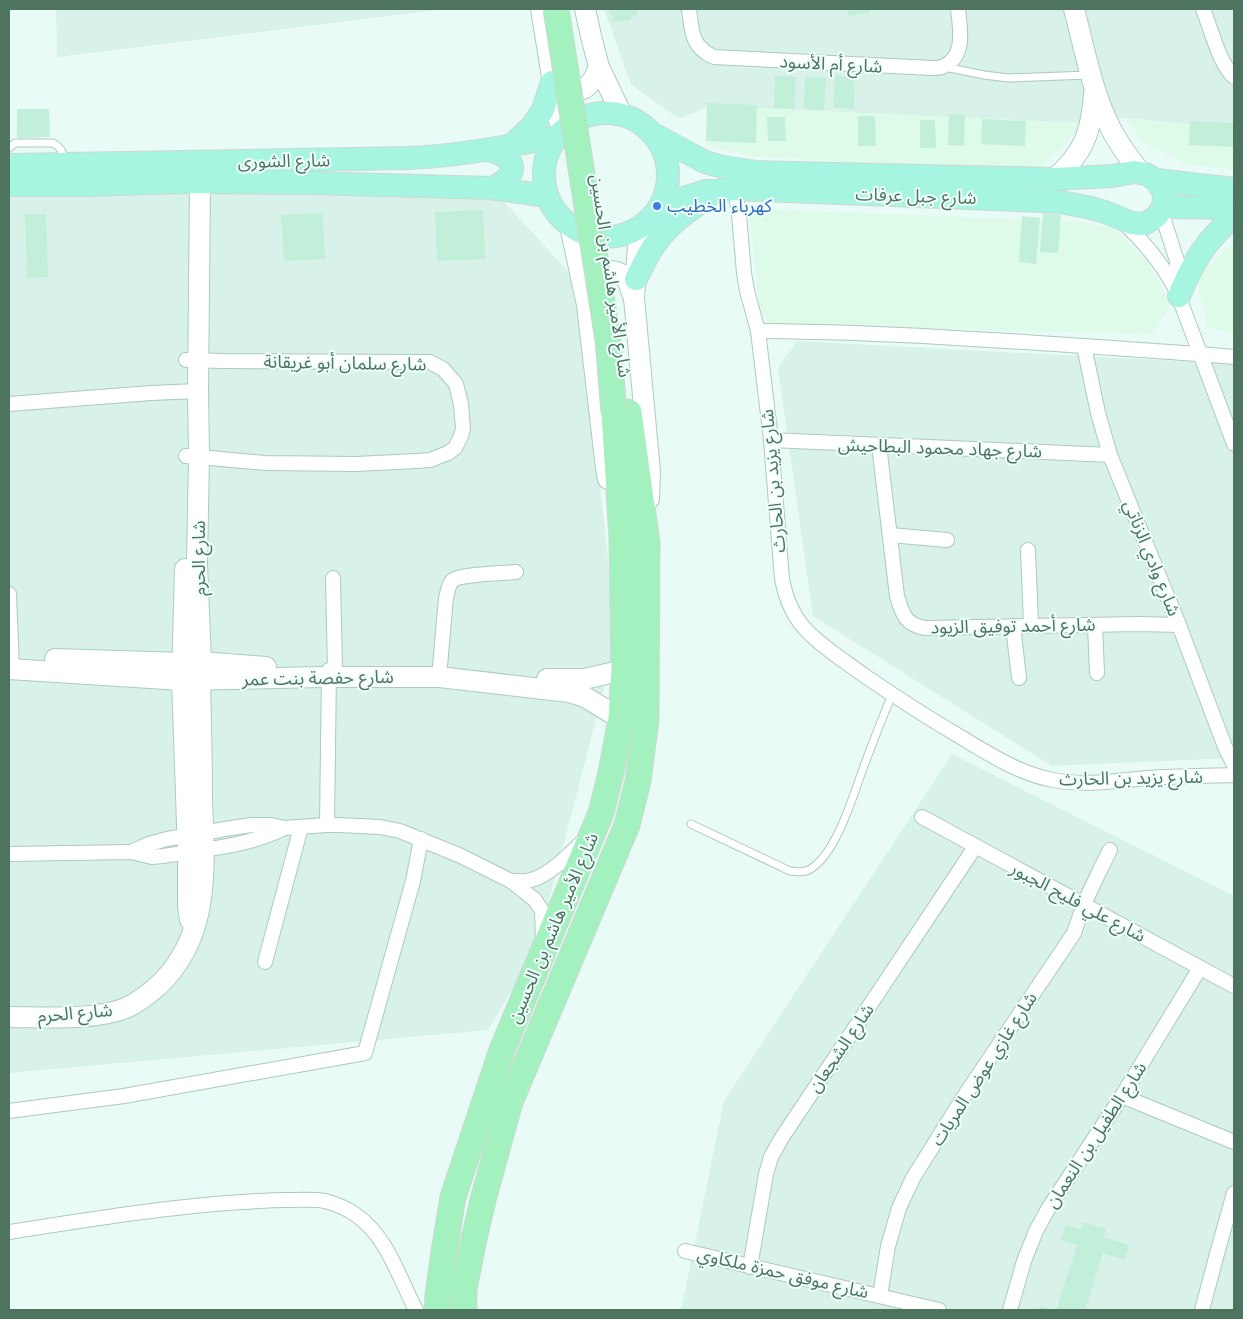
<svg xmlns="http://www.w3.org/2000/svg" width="1243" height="1319" font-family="Lato,'Noto Sans Arabic',sans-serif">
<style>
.residential{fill:#d8f2e9}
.commercial{fill:#defbe9}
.building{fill:#c2efd9}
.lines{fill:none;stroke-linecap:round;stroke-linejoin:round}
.lane-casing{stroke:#accabd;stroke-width:9}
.street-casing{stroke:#accabd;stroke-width:16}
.secondary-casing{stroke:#abcdbe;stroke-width:22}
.primary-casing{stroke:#cdd8d2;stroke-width:24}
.highway-casing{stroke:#cdd8d2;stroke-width:27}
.lane{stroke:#fff;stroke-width:7}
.street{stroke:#fff;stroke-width:14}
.secondary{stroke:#fff;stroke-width:20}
.primary{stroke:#a6f5e0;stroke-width:22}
.highway{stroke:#a4f1c0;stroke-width:25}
.highway-bridge-casing{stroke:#cdd8d2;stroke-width:27;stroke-linecap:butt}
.highway-bridge{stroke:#a4f1c0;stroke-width:25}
.shop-dot{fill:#3f7fe0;stroke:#effefa;stroke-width:2}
.labels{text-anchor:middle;stroke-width:4;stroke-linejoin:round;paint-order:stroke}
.street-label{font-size:18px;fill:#4e7460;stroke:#effefa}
.shop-label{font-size:18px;fill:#366cbe;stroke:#effefa;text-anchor:start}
</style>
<rect width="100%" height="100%" fill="#e9fbf6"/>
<g class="residential">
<polygon points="56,9 445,9 57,57"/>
<polygon points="604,9 1234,9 1234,129 1126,118 1082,123 710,106 679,119 631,84"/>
<polygon points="9,186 497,194 577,281 617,639 536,950 488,1030 9,1073"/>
<polygon points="797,341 1234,364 1234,758 1052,766 813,616 778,368"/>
<polygon points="952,754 1234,896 1234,1310 681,1310 724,1101"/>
</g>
<g class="commercial">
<polygon points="709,106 1082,123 1063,148 1029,174 749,156 707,145"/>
<polygon points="1126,118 1234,129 1234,170 1186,164 1144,143"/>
<polygon points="749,209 1074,221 1112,228 1147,261 1171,304 1153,334 772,325 760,313"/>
<polygon points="1234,242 1234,334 1208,327 1196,279"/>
</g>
<g class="building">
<polygon points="609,9 636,9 637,16 631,17 631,20 613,22 613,15 610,15"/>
<polygon points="847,9 869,9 870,13 848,16"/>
<polygon points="775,76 796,77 794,109 774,108"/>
<polygon points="835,76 855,77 854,109 833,108"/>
<polygon points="805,77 826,78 824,110 804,109"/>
<polygon points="707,103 757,105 756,143 706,141"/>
<polygon points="17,109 49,109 50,137 17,138"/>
<polygon points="949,114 965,115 964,146 948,145"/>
<polygon points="858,116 875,116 876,146 858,146"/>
<polygon points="767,117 785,117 786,141 768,141"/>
<polygon points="982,119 1026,121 1025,146 981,144"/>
<polygon points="920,120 935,120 936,148 920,148"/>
<polygon points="1190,121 1234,123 1234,147 1189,145"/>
<polygon points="483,210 485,259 437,261 435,212"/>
<polygon points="323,213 325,259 284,261 281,215"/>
<polygon points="1043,213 1061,215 1058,253 1040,252"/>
<polygon points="25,214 46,214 48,277 27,278"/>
<polygon points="1022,216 1040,218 1036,264 1019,262"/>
<polygon points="1084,1222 1106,1229 1103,1237 1129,1245 1124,1260 1103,1253 1085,1310 1056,1310 1077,1245 1061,1240 1066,1225 1081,1230"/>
<polygon points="1040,1306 1053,1310 1038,1310"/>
</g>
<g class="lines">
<g class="lane-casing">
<g id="lane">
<polyline points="945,67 984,75 1008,78 1088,75"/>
<path d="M9,148L15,143H53C61,147 62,152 65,159"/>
<path d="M691,824L790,871C798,872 805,873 812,868C838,850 853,795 864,766C873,742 882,718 892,695"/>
</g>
</g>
<g class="street-casing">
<g id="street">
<path d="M689,9C692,31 691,47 714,57L932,68C935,68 941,68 944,66C966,56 960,28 958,9"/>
<path d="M1203,9C1210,26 1220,66 1234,77"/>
<path d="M735,189L739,214L744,273L747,291L758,331L771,440L782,579C786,600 793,617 808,632C825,649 846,662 865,676C897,698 930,719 964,739C992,756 1021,774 1053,780C1083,786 1117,781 1147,778C1176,776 1205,776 1234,775"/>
<polyline points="1161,211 1177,261 1177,288"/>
<path d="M1124,223C1145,243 1164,266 1177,292L1234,444"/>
<path d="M758,331C905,332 1052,344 1200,354L1234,357"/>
<polyline points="1084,346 1098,413 1110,455 1179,625 1225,747 1234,765"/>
<polyline points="9,404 151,393 198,391"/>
<polyline points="771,440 1110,455"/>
<path d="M879,445L897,596C902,614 906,625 925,628L1138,624L1179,625"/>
<polyline points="186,456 199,457 265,463 356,464 416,461 430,460 448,453 455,448 461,436 463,428 461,404 456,384 443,369 430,362 223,361 186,360"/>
<polyline points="890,535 947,540"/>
<polyline points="1028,550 1031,625"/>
<polyline points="333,578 335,669"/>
<polyline points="9,594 12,669"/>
<polyline points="1095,625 1097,673"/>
<polyline points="1013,626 1019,678"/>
<path d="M439,677L446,598C448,592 448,584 453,580C461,574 505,573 516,572"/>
<polyline points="922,817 1234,986"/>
<polyline points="327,825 329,670"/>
<polyline points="131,852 149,844 167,839 231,828 252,825 271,825 284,828 327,825 339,825 380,827 400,831 461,856 511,881 535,900 542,911 543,938"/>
<path d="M9,854L131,852L152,857L163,856C201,850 250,846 284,828"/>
<path d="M511,881C517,881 525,882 531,880C549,876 571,853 584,840"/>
<polyline points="265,962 301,827"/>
<polyline points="1122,1096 1234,1142"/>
<polyline points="9,1111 124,1096 365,1053 413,881 421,839"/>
<path d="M9,1232C86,1220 164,1207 242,1202C257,1201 272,1200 287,1200C300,1200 313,1199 325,1201C336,1204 347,1208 356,1215C387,1236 399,1278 416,1310"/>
<polyline points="685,1251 939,1310"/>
<polyline points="750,1267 766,1174 771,1157 781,1139 975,847"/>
<polyline points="880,1296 888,1246 899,1208 913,1178 963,1098 1074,933 1084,904 1099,872 1110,850"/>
<polyline points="1010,1310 1024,1261 1036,1231 1048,1209 1122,1096 1200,968"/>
<polyline points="1202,1310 1218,1250 1234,1193"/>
</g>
</g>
<g class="secondary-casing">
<g id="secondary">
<polyline points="541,9 561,132"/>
<polyline points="585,9 591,36 599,67 622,115"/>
<path d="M1074,9C1085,50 1092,93 1112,131C1120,146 1130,159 1141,173"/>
<path d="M559,76C567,90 581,96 592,81C595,77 597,71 599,67"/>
<path d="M1054,179C1084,153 1091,133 1094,94"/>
<polyline points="645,225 638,246 634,298 650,472 649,499"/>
<polyline points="570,226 587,305 606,468 608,479"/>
<path d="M593,290C595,285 597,279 601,275C608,268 620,271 626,279C630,284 631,292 634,298"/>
<polyline points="185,569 182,680 188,852 188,906 190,920"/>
<polyline points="55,659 182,663 201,662 266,667"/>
<polyline points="9,669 182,680 322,677 439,677 569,692 585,697 621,719"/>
<polyline points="547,679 584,679 624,670"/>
<path d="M9,1017C44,1017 93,1021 126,1008C139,1002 149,994 160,984C212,933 204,864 202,798C202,759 201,720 200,680L201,662L197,563L199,457L198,391L200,183"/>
</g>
</g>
<g class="primary-casing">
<g id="primary">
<circle cx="606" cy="175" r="62"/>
<polyline points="655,135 705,162 723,167 756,172 1054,179 1112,176 1134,172 1146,174 1156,180 1163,191 1164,197 1163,207 1157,216 1146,223 1139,224 1132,223 1105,212 1091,208 1061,202 1042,201 735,189 717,191 706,191 662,205"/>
<polyline points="511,146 532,126 543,110 552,82"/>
<path d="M488,150C519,157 520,177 491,188"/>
<path d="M9,165L409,158C459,156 508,147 557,136"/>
<polyline points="1156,180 1234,189"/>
<polyline points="9,185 85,185 180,182 313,183 491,188 547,196"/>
<polyline points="1163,207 1234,208"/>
<path d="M636,279C641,269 646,258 653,247C666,226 688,211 708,197"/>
<path d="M1179,296C1194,260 1205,242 1234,216"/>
</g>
</g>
<g class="highway-casing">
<g id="highway">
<polyline points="437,1310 438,1295 444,1252 453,1197 502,1050 601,813 611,773 621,719 624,670 622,538 614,413"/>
<polyline points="464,1310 464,1289 473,1243 484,1196 510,1102 627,825 638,781 646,720 647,543 629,412"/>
</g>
</g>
<use href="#lane" class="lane"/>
<use href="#street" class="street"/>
<use href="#secondary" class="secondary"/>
<use href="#primary" class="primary"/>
<use href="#highway" class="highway"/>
<g class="highway-bridge-casing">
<polyline id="highway-bridge" points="556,9 608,340 614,413"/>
</g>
<use href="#highway-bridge" class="highway-bridge"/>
</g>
<circle class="shop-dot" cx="657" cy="206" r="5"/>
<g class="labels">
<g class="street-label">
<text transform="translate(831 64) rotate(3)" y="6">شارع أم الأسود</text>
<text transform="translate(284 161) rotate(-1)" y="6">شارع الشورى</text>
<text transform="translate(916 196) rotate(2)" y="6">شارع جبل عرفات</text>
<text transform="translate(611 276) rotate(82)" y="6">شارع الأمير هاشم بن الحسين</text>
<text transform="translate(345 363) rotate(1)" y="6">شارع سلمان أبو غريقانة</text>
<text transform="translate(940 448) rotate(2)" y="6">شارع جهاد محمود البطاحيش</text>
<text transform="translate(773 481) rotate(-95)" y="6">شارع يزيد بن الحارث</text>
<text transform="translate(199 558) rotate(-90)" y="6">شارع الحرم</text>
<text transform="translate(1152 558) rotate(68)" y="6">شارع وادي الزناتي</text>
<text transform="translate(1013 626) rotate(-1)" y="6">شارع أحمد توفيق الزيود</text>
<text transform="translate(318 678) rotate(-1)" y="6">شارع حفصة بنت عمر</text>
<text transform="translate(1131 778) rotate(-1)" y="6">شارع يزيد بن الحارث</text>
<text transform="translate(1078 902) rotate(28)" y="6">شارع علي فليح الجبور</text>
<text transform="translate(553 928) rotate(-67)" y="6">شارع الأمير هاشم بن الحسين</text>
<text transform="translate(75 1013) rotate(-5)" y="6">شارع الحرم</text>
<text transform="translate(841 1048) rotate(-56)" y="6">شارع الشجعان</text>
<text transform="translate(984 1069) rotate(-57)" y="6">شارع غازي عوض المريات</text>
<text transform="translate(1096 1135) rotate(-57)" y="6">شارع الطفيل بن النعمان</text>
<text transform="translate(783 1273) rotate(13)" y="6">شارع موفق حمزة ملكاوي</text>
</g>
<g class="shop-label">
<text x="667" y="212">كهرباء الخطيب</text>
</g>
</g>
<rect width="1243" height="1319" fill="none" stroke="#4e7460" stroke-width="20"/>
</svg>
